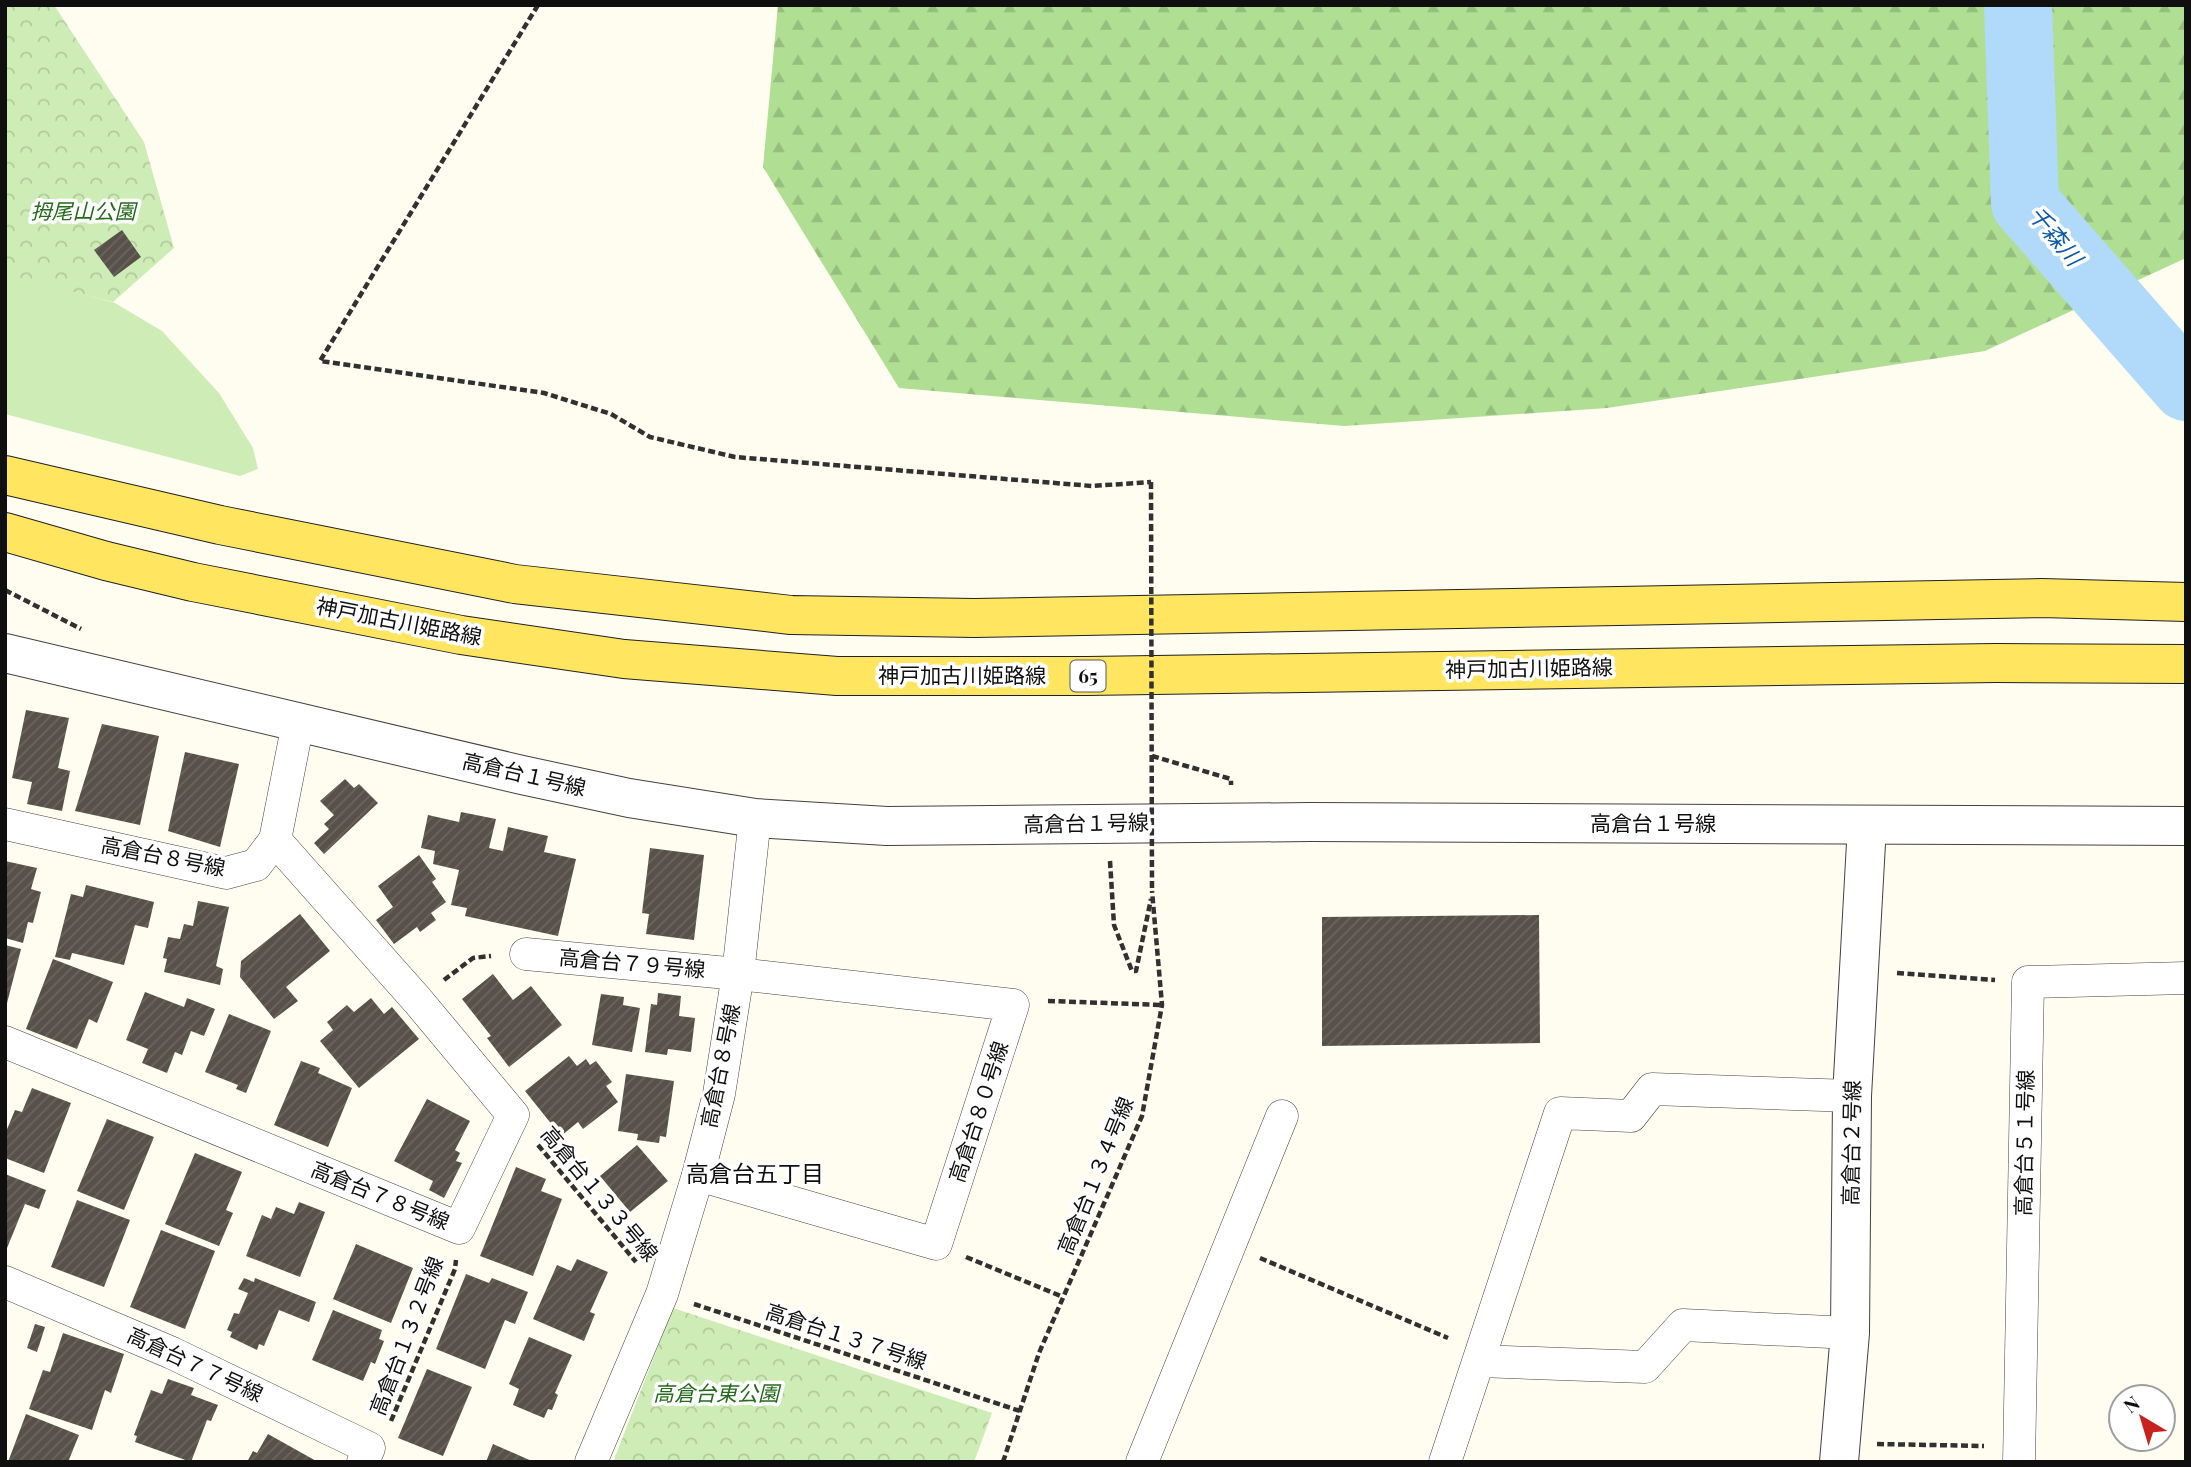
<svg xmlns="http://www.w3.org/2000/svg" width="2191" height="1467" font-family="'Playfair Display','Noto Sans JP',serif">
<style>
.grass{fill:#ceedb6}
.forest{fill:url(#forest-firs)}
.park{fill:url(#park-crowns)}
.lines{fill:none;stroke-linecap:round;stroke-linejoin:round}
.river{stroke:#b1d9fa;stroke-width:68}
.building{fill:url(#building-hatch)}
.minor-casing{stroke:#424242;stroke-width:33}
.tertiary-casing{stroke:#424242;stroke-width:40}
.primary-casing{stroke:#202020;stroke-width:40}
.path{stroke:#313131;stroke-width:4.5;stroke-dasharray:7 3.5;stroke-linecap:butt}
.minor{stroke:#fff;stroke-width:32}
.tertiary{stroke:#fff;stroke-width:38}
.primary{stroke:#ffe560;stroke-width:38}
.path-bridge{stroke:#313131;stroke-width:4.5;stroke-dasharray:7 3.5;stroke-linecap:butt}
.labels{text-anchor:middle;stroke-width:7;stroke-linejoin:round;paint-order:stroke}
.shield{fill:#fff;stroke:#575757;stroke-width:2}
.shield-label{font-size:19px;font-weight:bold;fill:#0f0f0f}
.park-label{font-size:21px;font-style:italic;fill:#246b1a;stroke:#fff}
.street-label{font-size:21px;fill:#0f0f0f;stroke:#fff}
.water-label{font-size:23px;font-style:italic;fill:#0e5aaa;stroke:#fff}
.neighbourhood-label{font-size:23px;fill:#0f0f0f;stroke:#fff}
</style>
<defs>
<pattern id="forest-firs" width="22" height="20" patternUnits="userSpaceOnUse" patternTransform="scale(1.75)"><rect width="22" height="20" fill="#b0df94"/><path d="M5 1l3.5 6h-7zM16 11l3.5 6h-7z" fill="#96be7e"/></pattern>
<pattern id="park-crowns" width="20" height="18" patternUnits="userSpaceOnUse" patternTransform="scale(1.75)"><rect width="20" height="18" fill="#ceedb6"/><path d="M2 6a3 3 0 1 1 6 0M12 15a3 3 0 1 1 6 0" fill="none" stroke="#b0ca9b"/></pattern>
<pattern id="building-hatch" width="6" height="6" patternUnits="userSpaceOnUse" patternTransform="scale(1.75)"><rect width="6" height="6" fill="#58514a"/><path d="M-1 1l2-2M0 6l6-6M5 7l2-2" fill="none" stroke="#6b6560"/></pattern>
</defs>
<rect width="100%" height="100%" fill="#fffdf0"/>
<polygon class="grass" points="5,272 115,303 162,331 219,393 253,448 258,469 240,476 5,414"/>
<polygon class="forest" points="778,5 2186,5 2186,258 1985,351 1607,408 1344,426 899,388 763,167"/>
<g class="park">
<polygon points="5,5 54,5 144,142 174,248 113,302 5,274"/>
<polygon points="673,1308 992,1413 974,1462 613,1462"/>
</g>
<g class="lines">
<polyline class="river" points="2018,5 2025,203 2186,387"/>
</g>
<g class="building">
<polygon points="122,230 141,257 114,277 94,250"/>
<polygon points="26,710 69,718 58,768 70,771 62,811 27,804 32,782 12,778"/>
<polygon points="102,724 159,736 140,825 75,811"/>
<polygon points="185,752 239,764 220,847 168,831"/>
<polygon points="345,779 354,788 359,784 378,803 324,854 314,843 329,829 324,824 334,815 320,801"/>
<polygon points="461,812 496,819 489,848 503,851 508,827 548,836 544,852 576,859 558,936 465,916 467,908 451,905 459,870 433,864 435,851 421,848 428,815 459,822"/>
<polygon points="650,848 704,855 694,940 646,934 649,914 642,913"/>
<polygon points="419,855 436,879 432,882 446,902 431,913 436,920 420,932 417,927 394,944 376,920 393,907 378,886"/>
<polygon points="5,861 37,868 31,889 41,892 33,923 28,922 23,943 5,938"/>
<polygon points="86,885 154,902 148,928 135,925 124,965 72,953 70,960 55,957 71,894 83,897"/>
<polygon points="198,901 229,907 216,966 223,969 220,985 164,972 167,959 163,958 168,937 180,939 184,924 193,926"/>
<polygon points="300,914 330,951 286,987 298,1001 274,1019 240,977 241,961"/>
<polygon points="1539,915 1540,1043 1322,1046 1322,917"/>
<polygon points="5,945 21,949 6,1007 5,1007"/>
<polygon points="53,959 113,982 97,1023 89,1019 77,1049 26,1029"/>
<polygon points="493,974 513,1000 531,986 562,1025 509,1067 487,1038 491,1036 462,999"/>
<polygon points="145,992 184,1007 187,998 215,1009 204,1036 191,1031 182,1055 175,1052 167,1073 142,1063 148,1049 126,1040"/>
<polygon points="658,993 681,996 679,1016 695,1018 691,1052 668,1049 667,1055 645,1052 651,1004 657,1005"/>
<polygon points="601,994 624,997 623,1005 640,1008 632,1052 592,1045"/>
<polygon points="371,998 384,1014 392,1007 419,1039 359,1088 320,1041 333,1030 327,1022 347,1005 354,1012"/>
<polygon points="229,1014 271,1031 246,1093 236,1089 238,1085 205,1072"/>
<polygon points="569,1056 577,1066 586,1059 590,1065 596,1061 612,1082 606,1086 618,1102 583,1129 578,1122 561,1136 525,1091"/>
<polygon points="301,1061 320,1068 318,1073 352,1088 328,1147 274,1125"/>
<polygon points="626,1074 674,1081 666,1137 660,1136 659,1143 637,1140 638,1134 618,1131"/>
<polygon points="32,1088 71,1103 44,1173 5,1158 5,1134 15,1110 22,1112"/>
<polygon points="427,1099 470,1121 455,1150 460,1153 456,1161 462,1163 444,1198 429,1190 433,1181 394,1161"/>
<polygon points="107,1119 154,1137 124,1210 77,1191"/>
<polygon points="637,1145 668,1181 630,1212 600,1176"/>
<polygon points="195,1153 242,1172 226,1210 233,1213 219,1246 165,1224"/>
<polygon points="516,1167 546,1179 541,1191 562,1199 533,1276 480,1256"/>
<polygon points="5,1174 46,1190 39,1209 25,1204 5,1253"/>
<polygon points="77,1200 130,1220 104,1287 51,1267"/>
<polygon points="299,1202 325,1212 300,1277 246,1256 262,1215 271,1219 276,1207 294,1214"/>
<polygon points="161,1230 215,1251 185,1329 130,1307"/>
<polygon points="356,1244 413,1268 391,1323 333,1299"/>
<polygon points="577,1259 608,1272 590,1312 595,1314 584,1341 533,1319 557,1265 571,1271"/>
<polygon points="466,1274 489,1283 492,1278 528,1292 515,1324 505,1320 485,1369 436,1349"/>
<polygon points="244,1278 254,1282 255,1278 316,1302 309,1322 279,1310 264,1346 259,1344 257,1350 230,1337 232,1332 227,1330 234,1313 239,1314 248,1293 238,1289"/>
<polygon points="333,1310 382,1330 379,1339 384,1341 375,1364 371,1362 363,1381 312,1360"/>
<polygon points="35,1324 45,1327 37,1352 27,1348"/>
<polygon points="63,1333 124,1354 111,1393 105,1390 92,1430 29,1409 43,1370 50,1372"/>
<polygon points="529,1337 572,1355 555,1393 558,1395 552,1410 548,1409 544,1418 513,1405 519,1389 509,1384"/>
<polygon points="427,1369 472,1387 443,1456 398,1438"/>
<polygon points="168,1379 194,1388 191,1395 218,1405 211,1421 207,1420 191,1462 135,1442 137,1436 134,1435 151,1390 162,1394"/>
<polygon points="26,1414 79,1435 68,1462 8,1462"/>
<polygon points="268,1434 318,1462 247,1462 253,1451 257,1453"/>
<polygon points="493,1444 534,1462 486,1462"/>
</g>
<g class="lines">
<g class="minor-casing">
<g id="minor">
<polyline points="5,824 226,873 256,865 275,840 298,723"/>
<polyline points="526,954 738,974 1013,1005 936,1244 698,1175"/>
<polyline points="5,1042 459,1228 513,1115 418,1001 275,840"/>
<polyline points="5,1282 172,1353 369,1448 363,1462"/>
<polyline points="1479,1361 1645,1367 1683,1325 1850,1333"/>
<polyline points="591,1462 662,1294 698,1175 719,1094 738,974 755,818"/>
<polyline points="1142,1462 1282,1116"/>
<polyline points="1445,1462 1560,1113 1631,1116 1652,1089 1852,1096"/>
<polyline points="2019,1462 2028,982 2186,978"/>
</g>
</g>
<g class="tertiary-casing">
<g id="tertiary">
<polyline points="5,653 522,775 629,798 755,818 887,826 1310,822 2186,826"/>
<polyline points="1839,1462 1850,1333 1852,1096 1867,825"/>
</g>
</g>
<g class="primary-casing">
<g id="primary">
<polyline points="5,475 220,525 515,584 791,615 974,618 2042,598 2186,602"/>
<polyline points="5,532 106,561 193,582 461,635 624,659 837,676 1087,676 1996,663 2186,664"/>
</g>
</g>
<g class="path">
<polyline points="538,5 320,361 544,393 611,414 650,437 735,457 1092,486 1151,482"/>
<polyline points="5,590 81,629"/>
<polyline points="1152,756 1231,779 1231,785"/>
<polyline points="1110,861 1114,925 1132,971 1136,971 1151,899"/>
<polyline points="1897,973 1995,980"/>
<polyline points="444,980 473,958 491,956"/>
<polyline points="1048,1001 1162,1005"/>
<polyline points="538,1145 636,1262"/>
<polyline points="966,1257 1063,1297"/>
<polyline points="1260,1258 1448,1338"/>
<polyline points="694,1304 1020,1411"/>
<polyline points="391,1421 455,1269 456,1260"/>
<polyline points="1877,1444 1984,1446"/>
<polyline points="1003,1462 1039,1353 1142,1116 1162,1005 1152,891"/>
</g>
<use href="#minor" class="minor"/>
<use href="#tertiary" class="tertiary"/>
<use href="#primary" class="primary"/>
<polyline class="path-bridge" points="1151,482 1152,891"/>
</g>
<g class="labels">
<rect class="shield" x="1070.5" y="660.5" width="35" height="31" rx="5"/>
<g class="shield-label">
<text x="1088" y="683">65</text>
</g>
<g class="park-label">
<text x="83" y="219">拇尾山公園</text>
<text x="716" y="1401">高倉台東公園</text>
</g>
<g class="street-label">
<text transform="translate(399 622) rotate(11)" y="7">神戸加古川姫路線</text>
<text transform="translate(1529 669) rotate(-1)" y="7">神戸加古川姫路線</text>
<text x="962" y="683">神戸加古川姫路線</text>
<text transform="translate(524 775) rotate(13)" y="7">高倉台１号線</text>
<text transform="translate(1086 824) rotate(-1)" y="7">高倉台１号線</text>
<text x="1653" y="831">高倉台１号線</text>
<text transform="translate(163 857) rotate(11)" y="7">高倉台８号線</text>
<text transform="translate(632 964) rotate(5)" y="7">高倉台７９号線</text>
<text transform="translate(721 1066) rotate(-79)" y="7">高倉台８号線</text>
<text transform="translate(979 1112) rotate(-72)" y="7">高倉台８０号線</text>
<text transform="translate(1852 1143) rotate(-89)" y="7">高倉台２号線</text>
<text transform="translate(2025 1143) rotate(-89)" y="7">高倉台５１号線</text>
<text transform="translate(1096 1176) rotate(-68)" y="7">高倉台１３４号線</text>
<text transform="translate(599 1194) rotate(50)" y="7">高倉台１３３号線</text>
<text transform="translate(380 1196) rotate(22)" y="7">高倉台７８号線</text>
<text transform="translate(407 1336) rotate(-69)" y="7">高倉台１３２号線</text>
<text transform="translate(846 1337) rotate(18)" y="7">高倉台１３７号線</text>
<text transform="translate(195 1365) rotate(25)" y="7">高倉台７７号線</text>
</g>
<g class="water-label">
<text transform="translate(2055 236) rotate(50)" y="8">千森川</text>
</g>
<g class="neighbourhood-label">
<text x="755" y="1182">高倉台五丁目</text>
</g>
</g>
<rect width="2191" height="1467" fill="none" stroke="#0f0f0f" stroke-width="14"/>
<g transform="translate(2142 1418) rotate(322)"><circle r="33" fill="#ffffff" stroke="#9f9f9f" stroke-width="2"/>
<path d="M0-5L12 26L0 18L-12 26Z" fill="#c9211c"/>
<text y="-10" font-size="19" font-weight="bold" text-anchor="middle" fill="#0f0f0f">N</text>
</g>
</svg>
